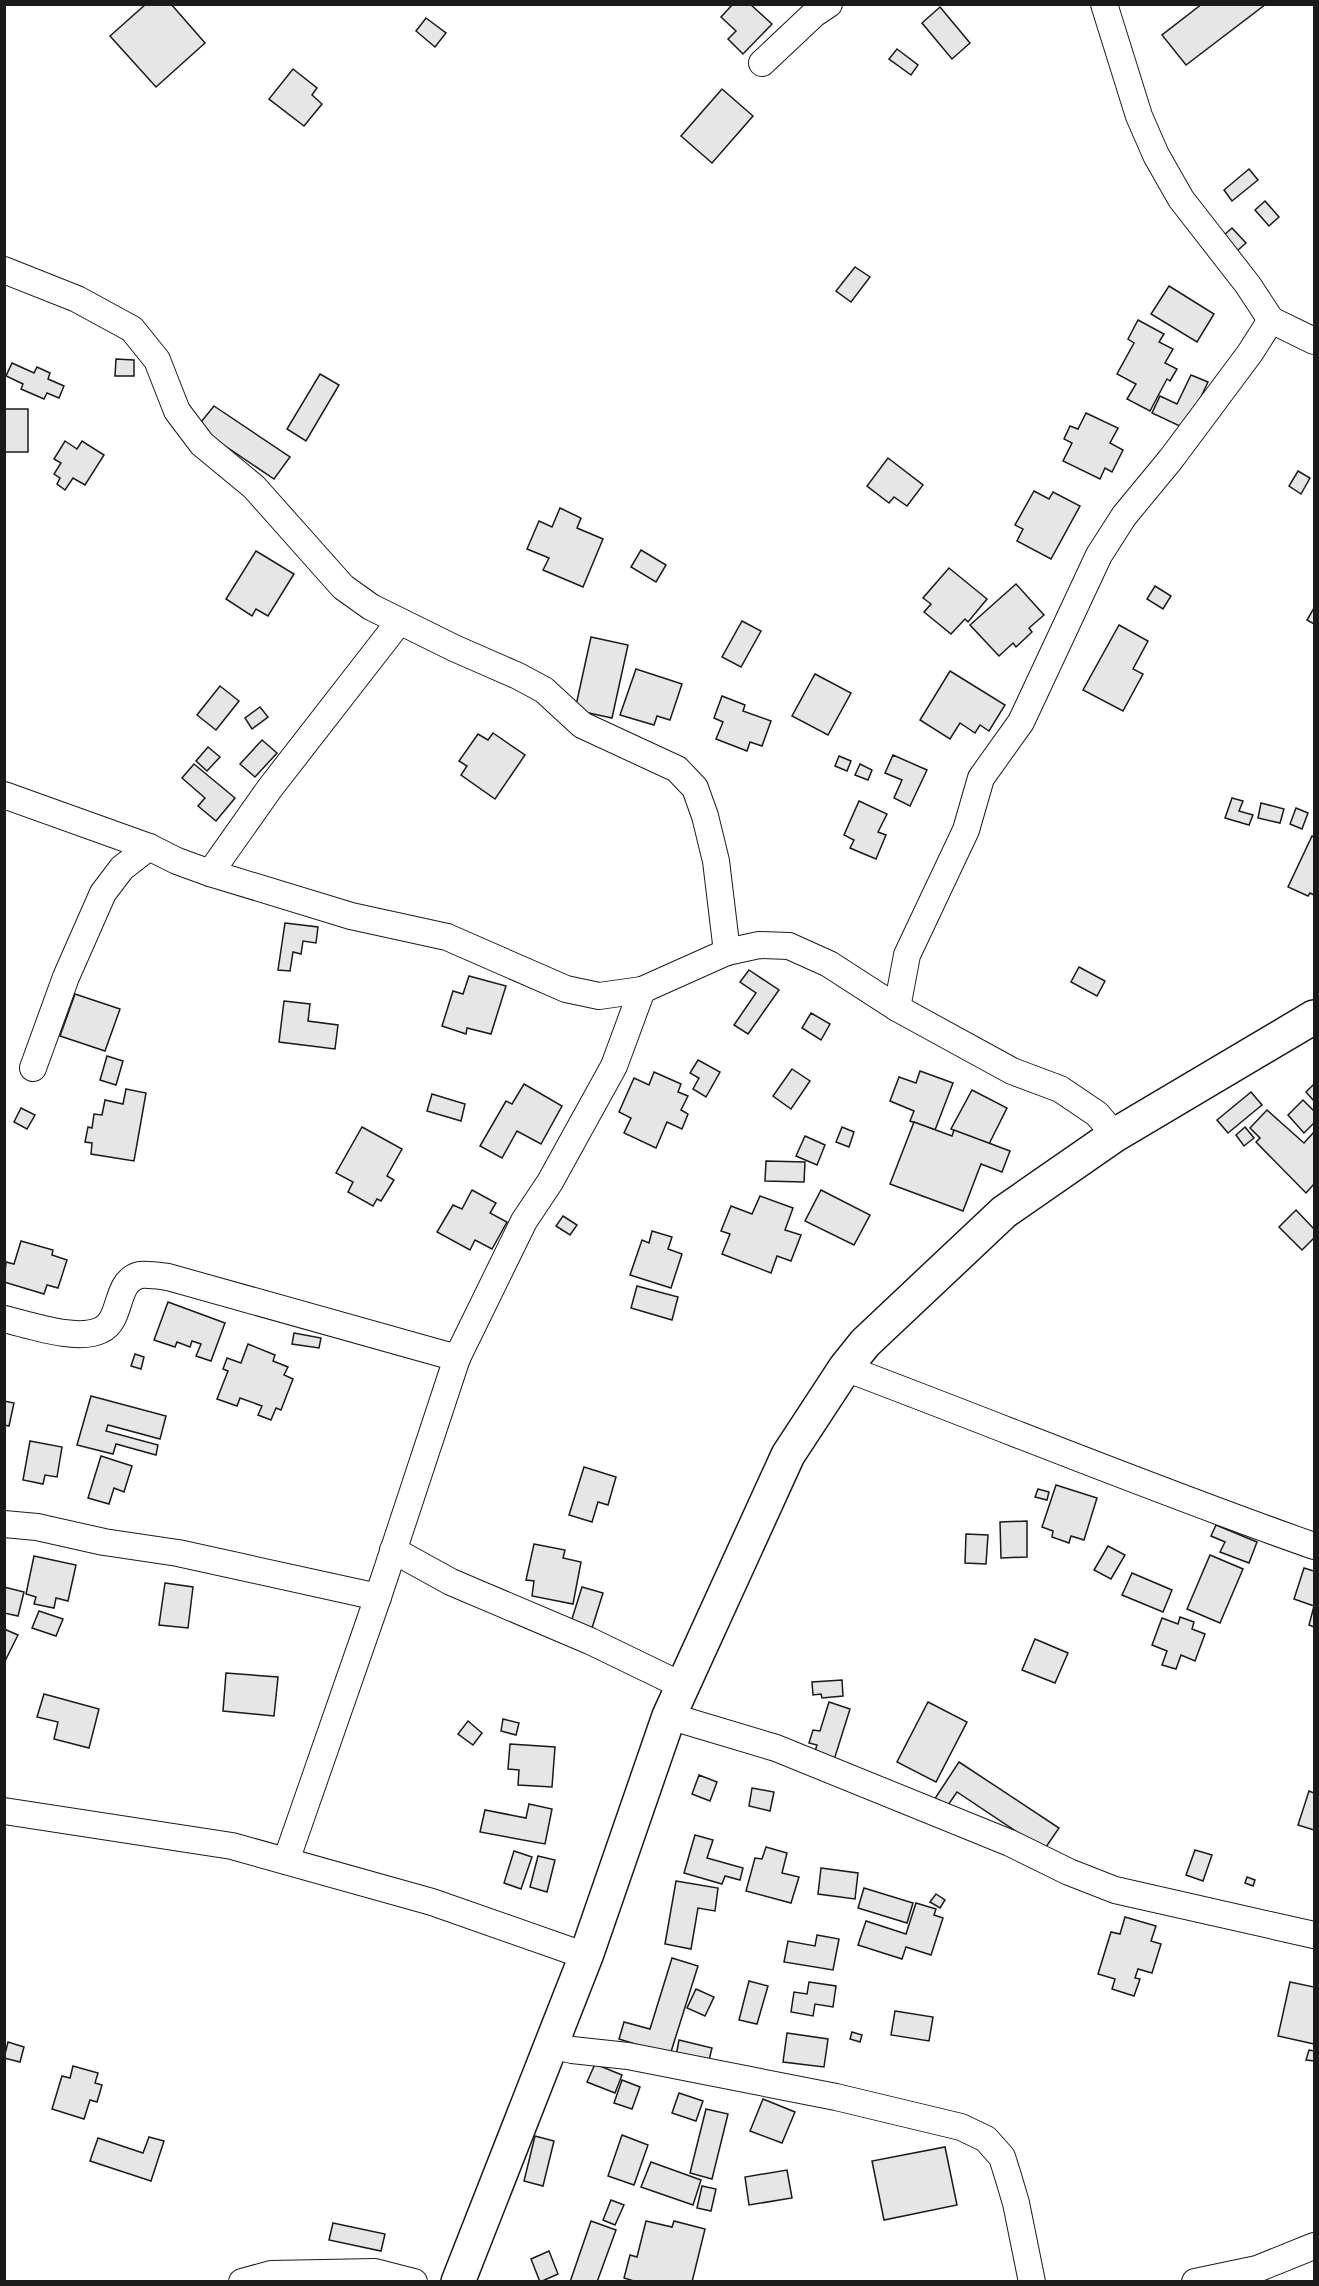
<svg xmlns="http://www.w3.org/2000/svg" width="1319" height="2286" font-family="'IBM Plex Sans',sans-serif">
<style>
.building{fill:#e6e6e6;stroke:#1a1a1a;stroke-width:1.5}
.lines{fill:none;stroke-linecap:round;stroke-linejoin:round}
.street-casing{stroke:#1a1a1a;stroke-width:28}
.secondary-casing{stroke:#1a1a1a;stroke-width:36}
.street{stroke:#fff;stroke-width:26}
.secondary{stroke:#fff;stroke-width:33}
</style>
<rect width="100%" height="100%" fill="#fff"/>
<g class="building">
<polygon points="146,4 171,4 205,43 156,87 110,36"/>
<polygon points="733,4 750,4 772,24 743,54 728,39 736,31 721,17"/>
<polygon points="1202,4 1266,4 1186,65 1162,35"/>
<polygon points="940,7 970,43 952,59 922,23"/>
<polygon points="426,18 446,33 435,47 416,31"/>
<polygon points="897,49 918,65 911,75 889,59"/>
<polygon points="293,69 317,88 312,95 322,104 304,126 269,99"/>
<polygon points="722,89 753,116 712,163 681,136"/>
<polygon points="1249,169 1258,180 1232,201 1224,190"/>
<polygon points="1265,201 1279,217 1269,226 1255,210"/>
<polygon points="1232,228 1246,243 1237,251 1223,236"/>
<polygon points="855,267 870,277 851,302 836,291"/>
<polygon points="1169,286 1214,314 1197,342 1151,314"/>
<polygon points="1138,320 1164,334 1159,342 1173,349 1165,363 1177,369 1170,381 1167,379 1150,411 1127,399 1136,384 1117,374 1134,343 1128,339"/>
<polygon points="116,359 134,360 134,376 115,376"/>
<polygon points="12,363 34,373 37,367 50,373 48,379 64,386 59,398 47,393 44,399 21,389 23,384 6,376"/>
<polygon points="320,374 339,385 306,441 287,429"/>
<polygon points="1191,375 1208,382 1186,429 1152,413 1160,396 1177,404"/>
<polygon points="214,406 290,457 274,479 197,427"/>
<rect x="4" y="409" width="24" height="43"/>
<polygon points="1086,413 1118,428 1110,443 1123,450 1112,472 1105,468 1100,479 1063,461 1072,443 1064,439 1070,426 1078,429"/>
<polygon points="65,441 77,449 82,441 104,455 85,485 73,478 65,490 57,484 60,478 54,474 61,463 54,459"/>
<polygon points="888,458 923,485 907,506 894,497 889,503 867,486"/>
<polygon points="1298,471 1310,478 1301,494 1289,486"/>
<polygon points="1034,491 1049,499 1053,492 1080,506 1051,559 1017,541 1023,529 1015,525"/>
<polygon points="560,508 581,518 577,528 603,539 583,587 543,570 549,558 527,549 539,521 552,527"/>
<polygon points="641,550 666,565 656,582 631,567"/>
<polygon points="256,551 294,574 268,616 256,609 252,616 226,599"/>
<polygon points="949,568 987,599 968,622 965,619 951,634 924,612 931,604 923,598"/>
<polygon points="1016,584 1044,615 1029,628 1032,632 1016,647 1013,643 999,656 970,625"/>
<polygon points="1155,586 1171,596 1163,609 1147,599"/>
<polygon points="1314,608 1314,624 1307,620"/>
<polygon points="742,621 761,631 741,667 722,657"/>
<polygon points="1119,625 1148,641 1133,669 1143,674 1123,711 1083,690"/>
<polygon points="591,637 628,645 612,718 575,710"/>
<polygon points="636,669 682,684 670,720 657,716 654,725 620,715"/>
<polygon points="950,671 1005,705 989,731 980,725 975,733 960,723 950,739 920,720"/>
<polygon points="815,674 851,693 828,735 792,716"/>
<polygon points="220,686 239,701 216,730 197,715"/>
<polygon points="722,696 745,705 743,711 771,721 762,746 750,742 747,751 716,739 723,722 714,718"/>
<polygon points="260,707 268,717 252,729 245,718"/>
<polygon points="493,733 525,755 495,799 461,775 467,766 459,761 478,734 488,740"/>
<polygon points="262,740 277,753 255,777 240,764"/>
<polygon points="208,747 220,757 207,771 196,761"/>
<polygon points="893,755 927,770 910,806 894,798 902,780 885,773"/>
<polygon points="839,756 851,761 847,771 835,766"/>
<polygon points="194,764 235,798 216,821 198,806 205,798 182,778"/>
<polygon points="860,764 872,770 868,780 855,775"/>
<polygon points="1232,798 1243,801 1239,811 1253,815 1249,825 1225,818"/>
<polygon points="859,801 887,814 878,832 886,835 876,859 850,848 854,840 844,835"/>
<polygon points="1261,803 1284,809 1280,823 1258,818"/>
<polygon points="1296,808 1308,813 1302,829 1290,824"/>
<polygon points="1312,836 1314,837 1314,895 1310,893 1308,896 1288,887"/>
<polygon points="285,923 318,927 316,943 303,941 301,954 293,952 290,971 278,970"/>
<polygon points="1079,967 1105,981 1097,996 1071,982"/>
<polygon points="749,970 779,990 748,1034 734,1025 756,993 740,982"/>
<polygon points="469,976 506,986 491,1034 467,1028 466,1034 442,1026 453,991 463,994"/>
<polygon points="75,994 120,1009 105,1051 60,1036"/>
<polygon points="284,1001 310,1004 308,1021 338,1025 335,1049 279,1042"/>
<polygon points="811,1013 830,1024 821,1040 802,1028"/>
<polygon points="107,1056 123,1061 116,1085 100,1080"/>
<polygon points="698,1060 720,1072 706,1097 693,1089 699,1078 690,1073"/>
<polygon points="792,1069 810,1081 791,1109 773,1096"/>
<polygon points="920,1071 953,1083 935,1130 910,1121 914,1111 890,1101 899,1077 916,1083"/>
<polygon points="654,1072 681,1084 678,1092 688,1096 681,1110 688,1114 682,1129 667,1122 656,1148 624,1133 631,1118 619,1112 634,1078 649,1085"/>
<polygon points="524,1084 562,1106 541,1144 517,1131 502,1158 480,1146 506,1101 512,1104"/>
<polygon points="1314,1084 1314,1101 1306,1092"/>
<polygon points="126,1089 146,1093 134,1161 91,1154 92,1143 85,1142 88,1127 92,1128 94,1114 102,1115 105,1100 123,1104"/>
<polygon points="972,1090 1007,1108 987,1148 951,1129"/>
<polygon points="1251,1092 1262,1105 1228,1133 1217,1120"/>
<polygon points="432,1094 465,1104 461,1121 427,1111"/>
<polygon points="1303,1100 1314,1111 1314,1123 1304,1133 1288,1115"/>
<polygon points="21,1108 35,1115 27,1129 14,1122"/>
<polygon points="1267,1110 1304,1143 1314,1132 1314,1184 1306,1193 1256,1142 1260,1138 1250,1128"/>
<polygon points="914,1122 952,1136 954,1130 1010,1151 1002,1172 981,1164 963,1211 890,1184"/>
<polygon points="362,1127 402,1149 387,1176 394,1180 381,1201 377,1199 373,1206 348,1192 353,1182 336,1173"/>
<polygon points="842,1127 854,1132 849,1147 836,1142"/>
<polygon points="1245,1127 1254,1138 1244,1146 1236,1135"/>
<polygon points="805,1136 825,1145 817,1165 796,1156"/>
<polygon points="766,1161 805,1162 804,1182 765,1181"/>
<polygon points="472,1190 496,1203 490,1213 507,1222 492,1249 475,1240 470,1250 437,1232 453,1205 462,1209"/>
<polygon points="821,1190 870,1215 854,1245 805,1221"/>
<polygon points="760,1196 793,1208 785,1230 801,1235 791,1261 777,1256 771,1273 722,1254 730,1234 721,1231 731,1206 752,1214"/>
<polygon points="1296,1210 1314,1229 1314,1238 1302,1250 1279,1227"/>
<polygon points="563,1216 577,1225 570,1235 556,1226"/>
<polygon points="652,1231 672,1237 668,1249 682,1254 671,1288 630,1275 642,1240 649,1243"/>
<polygon points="21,1241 53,1250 52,1255 67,1260 58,1288 47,1285 44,1294 4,1282 6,1262 14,1264"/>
<polygon points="637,1286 678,1297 672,1320 631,1308"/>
<polygon points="168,1302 225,1323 211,1361 196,1356 201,1344 192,1341 190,1347 177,1342 175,1347 154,1340"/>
<polygon points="294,1333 321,1338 319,1348 292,1344"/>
<polygon points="248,1344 275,1355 273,1361 288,1367 284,1375 293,1379 281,1410 276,1408 271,1420 258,1415 262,1406 240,1398 237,1406 217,1399 228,1371 223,1369 227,1358 241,1363"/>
<polygon points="135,1354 144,1357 141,1369 131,1366"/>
<polygon points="91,1396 166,1416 160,1439 108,1425 106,1431 158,1445 156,1455 116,1444 113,1454 77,1445"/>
<polygon points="4,1401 14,1403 9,1426 4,1425"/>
<polygon points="30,1441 62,1447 57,1477 45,1475 43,1484 23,1480"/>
<polygon points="101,1456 132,1466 124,1492 114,1488 109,1504 88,1498"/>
<polygon points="584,1467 616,1477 608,1505 598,1502 592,1522 569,1515"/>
<polygon points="1056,1485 1097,1498 1084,1540 1071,1536 1069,1543 1052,1537 1053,1531 1042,1527"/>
<polygon points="1038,1489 1049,1492 1047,1500 1035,1497"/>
<polygon points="1027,1521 1027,1557 1001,1558 1000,1522"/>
<polygon points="1216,1525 1257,1542 1249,1563 1220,1552 1225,1542 1211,1536"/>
<polygon points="966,1534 988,1535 986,1564 965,1563"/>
<polygon points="534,1544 565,1550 563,1558 581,1562 573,1604 532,1596 534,1581 526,1580"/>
<polygon points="1108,1546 1125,1555 1111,1579 1094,1570"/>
<polygon points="1210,1555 1243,1569 1220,1623 1187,1609"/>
<polygon points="34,1556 76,1565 68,1601 56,1598 54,1608 34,1604 36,1597 26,1594"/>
<polygon points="1304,1568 1314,1571 1314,1627 1309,1625 1314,1606 1294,1599"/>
<polygon points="1132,1573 1172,1590 1163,1612 1122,1595"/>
<polygon points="165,1583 193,1587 188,1628 159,1625"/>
<polygon points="4,1587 24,1592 18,1616 4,1613"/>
<polygon points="582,1587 603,1593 592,1628 571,1622"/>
<polygon points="39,1611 63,1619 56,1636 32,1628"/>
<polygon points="1180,1617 1194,1622 1192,1629 1205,1634 1195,1661 1181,1655 1176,1669 1162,1665 1167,1651 1152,1645 1162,1618 1178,1624"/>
<polygon points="4,1629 18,1635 5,1661 4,1661"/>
<polygon points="1035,1639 1068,1653 1055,1683 1022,1670"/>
<polygon points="226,1673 278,1677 274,1716 223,1711"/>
<polygon points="842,1680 843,1696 822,1698 821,1694 813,1695 812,1682"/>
<polygon points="44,1694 99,1709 89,1748 54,1739 58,1722 37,1717"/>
<polygon points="829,1702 850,1709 834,1760 814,1754 817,1745 809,1743 813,1730 820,1731"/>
<polygon points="928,1702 967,1722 936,1782 897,1762"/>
<polygon points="503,1719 519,1723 516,1735 501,1731"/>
<polygon points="468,1721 482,1733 473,1745 458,1734"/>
<polygon points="510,1744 555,1747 552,1787 518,1785 519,1770 508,1769"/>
<polygon points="959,1762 1059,1828 1044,1850 957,1792 946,1808 934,1800"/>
<polygon points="699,1775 717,1782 710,1801 692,1794"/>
<polygon points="752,1788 774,1792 770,1811 749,1806"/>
<polygon points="1309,1791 1314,1793 1314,1830 1298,1825"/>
<polygon points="529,1804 552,1809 545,1844 480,1832 485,1810 526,1818"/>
<polygon points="695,1835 713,1840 707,1858 743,1868 740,1880 725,1876 722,1884 684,1873"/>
<polygon points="766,1847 787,1853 782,1873 799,1877 791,1903 746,1891 755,1858 762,1859"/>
<polygon points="1195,1850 1212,1855 1203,1881 1186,1875"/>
<polygon points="514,1851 532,1857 521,1889 504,1883"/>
<polygon points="538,1856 555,1860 547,1892 530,1887"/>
<polygon points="821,1868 858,1873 855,1899 818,1894"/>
<polygon points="1247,1877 1255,1880 1253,1886 1245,1883"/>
<polygon points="676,1881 718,1888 715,1911 698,1908 691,1949 665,1944"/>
<polygon points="864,1888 913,1903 907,1923 858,1908"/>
<polygon points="936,1894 945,1900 940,1908 930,1902"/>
<polygon points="916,1903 936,1909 934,1915 943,1918 931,1955 906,1947 902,1959 858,1945 866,1921 906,1934"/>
<polygon points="1125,1917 1156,1926 1151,1941 1161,1944 1152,1973 1138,1969 1135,1978 1140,1979 1134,1996 1112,1989 1115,1979 1098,1974 1111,1932 1120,1934"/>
<polygon points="817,1935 839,1939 833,1970 784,1962 788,1941 815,1946"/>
<polygon points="672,1958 698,1966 670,2055 619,2039 624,2022 650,2029"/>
<polygon points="749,1981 768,1986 757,2024 739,2020"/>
<polygon points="809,1982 836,1986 833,2007 815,2004 813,2016 791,2012 794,1992 807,1994"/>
<polygon points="1290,1982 1314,1987 1314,2044 1278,2036"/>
<polygon points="696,1989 714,1997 705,2016 687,2008"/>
<polygon points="895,2011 933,2017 929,2041 891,2035"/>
<polygon points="852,2032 862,2035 860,2042 850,2039"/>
<polygon points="787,2033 828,2039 824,2067 783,2062"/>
<polygon points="679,2040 712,2048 708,2064 676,2056"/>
<polygon points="8,2042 24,2047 20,2062 4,2058"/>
<polygon points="1309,2050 1314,2051 1314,2061 1306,2060"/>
<polygon points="595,2064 622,2075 615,2093 587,2082"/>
<polygon points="73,2066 98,2073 95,2083 102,2085 97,2102 90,2100 84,2119 52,2109 62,2076 70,2078"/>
<polygon points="622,2080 640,2087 632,2109 614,2103"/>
<polygon points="679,2093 703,2101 696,2121 672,2113"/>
<polygon points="763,2099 795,2112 782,2143 750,2131"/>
<polygon points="706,2109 728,2114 712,2179 690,2173"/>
<polygon points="622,2135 648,2145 634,2185 608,2176"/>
<polygon points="535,2136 554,2141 543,2186 524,2181"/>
<polygon points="149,2137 164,2141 151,2181 90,2161 98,2138 143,2153"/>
<polygon points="945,2147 957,2205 884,2220 872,2161"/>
<polygon points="651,2162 701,2180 693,2205 641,2187"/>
<polygon points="787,2170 792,2198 749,2205 745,2177"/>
<polygon points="702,2186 716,2189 711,2211 697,2208"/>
<polygon points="611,2200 624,2205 615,2225 603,2220"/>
<polygon points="591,2221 616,2230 597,2282 570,2282"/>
<polygon points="646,2221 672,2227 674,2221 705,2229 692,2282 637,2282 624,2278 630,2255 637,2257"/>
<polygon points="333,2223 385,2234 381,2251 329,2240"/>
<polygon points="549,2251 558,2274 540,2282 531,2259"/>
</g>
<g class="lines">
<g class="street-casing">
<g id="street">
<polyline points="1104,4 1139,116 1156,155 1181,199 1248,285 1271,320 1314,341"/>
<polyline points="762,63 814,14 829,4"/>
<polyline points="4,270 77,299 132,329 157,360 177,411 202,444 254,487 343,587 371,607 454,648 518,676 544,690 582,725 677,769 695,788 705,816 716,861 727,952"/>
<polyline points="4,795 149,847 177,861 210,873 351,916 447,937 566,989 599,996 642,990 727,952 759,945 789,946 829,964 897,1008 1012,1071 1060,1089 1097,1114 1115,1135"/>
<polyline points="210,873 270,788 399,622"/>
<polyline points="897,1008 907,955 966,830 981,778 1021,722 1099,555 1124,516 1171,459 1250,353 1271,320"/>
<polyline points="33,1068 66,977 103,893 122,868 149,847"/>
<path d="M4,1319C30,1325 77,1342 101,1330C123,1320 114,1281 140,1275C149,1274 160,1276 168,1277L457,1358L378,1597L286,1861"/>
<polyline points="457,1358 524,1221 550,1182 614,1066 642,990"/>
<path d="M845,1368C1002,1427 1157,1491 1314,1546"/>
<polyline points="4,1524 37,1527 104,1542 178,1553 378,1597"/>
<polyline points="393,1550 451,1582 590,1641 683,1686"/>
<polyline points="669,1716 776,1748 1010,1843 1069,1872 1115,1890 1314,1935"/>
<polyline points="4,1811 232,1846 432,1902 586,1956"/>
<polyline points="551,2045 572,2050 628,2056 836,2097 961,2127 986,2139 1002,2157 1008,2176 1016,2203 1032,2282"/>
<polyline points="242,2282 271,2274 375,2272 414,2282"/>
<polyline points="1195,2282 1257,2269 1314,2246"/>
</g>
</g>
<g class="secondary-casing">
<polyline id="secondary" points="458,2282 586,1956 669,1716 788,1455 845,1368 865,1343 1004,1212 1115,1135 1314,1017"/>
</g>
<use href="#street" class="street"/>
<use href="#secondary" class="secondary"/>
</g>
<rect width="1319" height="2286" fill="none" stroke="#1a1a1a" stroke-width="12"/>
</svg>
